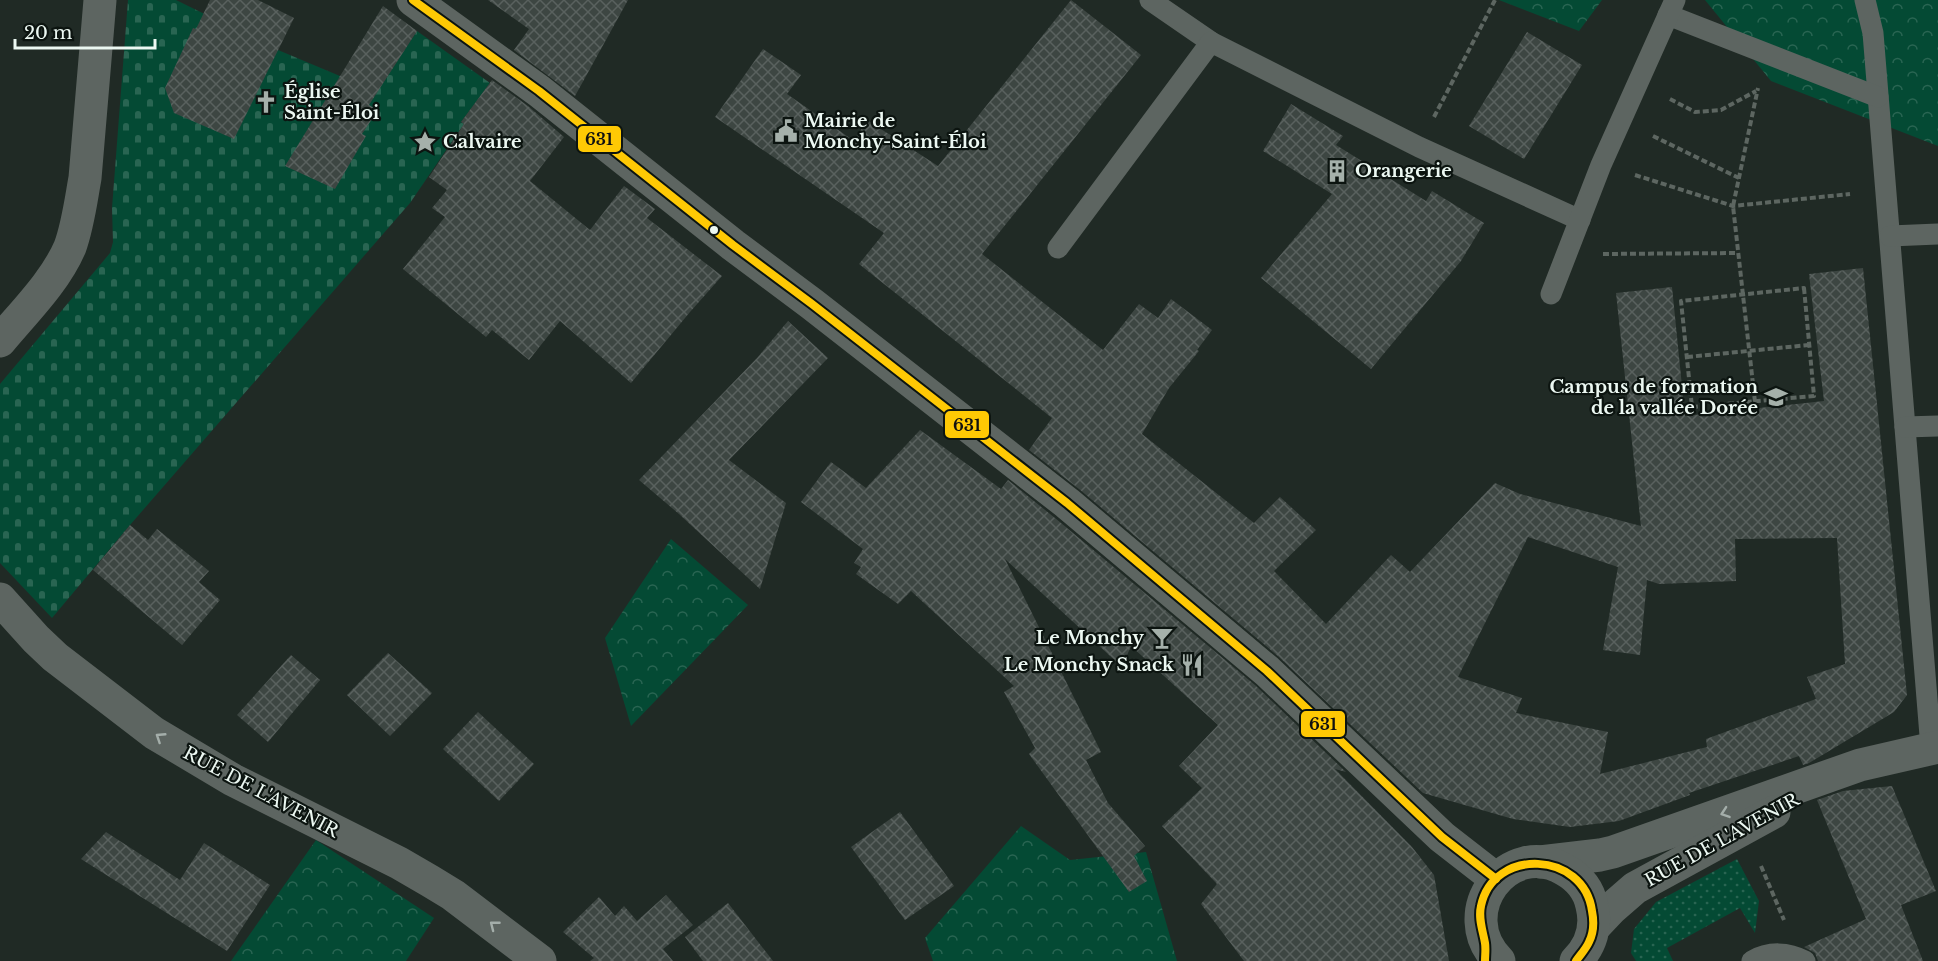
<svg xmlns="http://www.w3.org/2000/svg" width="1938" height="961" font-family="'Libre Baskerville',serif">
<style>
.grass{fill:url(#grass-dots)}
.forest{fill:url(#forest-crowns)}
.cemetery{fill:url(#cemetery-stones)}
.building{fill:url(#building-cross-hatch);fill-rule:evenodd}
.lines{fill:none;stroke-linecap:round;stroke-linejoin:round}
.path{stroke:#5d6661;stroke-width:4;stroke-dasharray:6 3;stroke-linecap:butt}
.lane{stroke:#5d6561;stroke-width:21}
.street{stroke:#5d6561;stroke-width:33}
.secondary{stroke:#5d6561;stroke-width:33}
.bus-1-casing{stroke:#0c1410;stroke-width:12}
.bus-1{stroke:#ffc904;stroke-width:8}
.oneway{stroke:#a4aeaa}
.bus-dot{fill:#ecf8f2;stroke:#0c1410;stroke-width:2}
.labels{text-anchor:middle;stroke-width:4.5;stroke-linejoin:round;paint-order:stroke}
.poi-label{font-size:18px;font-weight:bold;fill:#ecf8f2;stroke:#0c1410;text-anchor:start}
.street-label{font-size:18px;fill:#ecf8f2;stroke:#0c1410}
.line-badge{stroke:#0c1410;stroke-width:2}
.pale-badge-label{font-size:16px;text-anchor:middle;font-weight:bold;fill:#111}
</style>
<defs>
<pattern id="grass-dots" width="8" height="8" patternUnits="userSpaceOnUse" patternTransform="scale(1.5)"><rect width="8" height="8" fill="#044a34"/><path d="M2 2h.1M6 6h.1" fill="none" stroke="#296552" stroke-width="1.8" stroke-linecap="round"/></pattern>
<pattern id="forest-crowns" width="20" height="18" patternUnits="userSpaceOnUse" patternTransform="scale(1.5)"><rect width="20" height="18" fill="#044a34"/><path d="M2 6a3 3 0 1 1 6 0M12 15a3 3 0 1 1 6 0" fill="none" stroke="#296552"/></pattern>
<pattern id="cemetery-stones" width="16" height="16" patternUnits="userSpaceOnUse" patternTransform="scale(1.5)"><rect width="16" height="16" fill="#044a34"/><path d="M2 7V4a2 2 0 0 1 4 0v3zM10 15v-3a2 2 0 0 1 4 0v3z" fill="#296552"/></pattern>
<pattern id="building-cross-hatch" width="8" height="8" patternUnits="userSpaceOnUse" patternTransform="scale(1.5)"><rect width="8" height="8" fill="#3d4642"/><path d="M0 0l8 8M0 8l8-8" fill="none" stroke="#59615e"/></pattern>
</defs>
<rect width="100%" height="100%" fill="#202a25"/>
<polygon class="grass" points="1737,859 1759,901 1755,933 1740,908 1667,948 1673,961 1636,961 1631,953 1634,929 1656,902"/>
<g class="forest">
<polygon points="1499,0 1602,0 1579,31"/>
<polygon points="1705,0 1938,0 1938,146 1771,81"/>
<polygon points="671,539 748,605 631,726 605,638"/>
<polygon points="1021,826 1070,860 1146,852 1177,961 933,961 925,938"/>
<polygon points="316,840 434,918 406,961 231,961"/>
</g>
<polygon class="cemetery" points="128,0 176,0 278,50 340,76 373,98 417,31 490,83 461,122 464,124 410,203 130,525 52,618 0,563 0,384 110,253 113,242 112,208"/>
<g class="building">
<polygon points="210,0 258,0 294,18 234,139 174,113 165,88 193,28 196,29"/>
<polygon points="488,0 628,0 575,96 514,50 529,29"/>
<path d="M1071,0L1141,55L982,254L1103,350L1139,304L1158,318L1171,299L1212,330L1197,350L1199,351L1169,388L1142,434L1254,523L1280,497L1316,530L1274,571L1326,624L1391,555L1410,572L1495,483L1520,494L1641,526L1616,293L1672,287L1685,416L1824,401L1809,274L1863,268L1907,695L1894,712L1809,763L1803,765L1799,756L1689,793L1690,795L1619,821L1570,827L1513,819L1423,793L1279,657L1079,489L1029,450L1052,418L859,264L884,233L715,117L763,49L801,75L787,94L854,141L867,120L938,166ZM1528,537L1618,567L1603,650L1640,655L1647,580L1659,584L1736,581L1735,539L1837,538L1845,664L1807,677L1816,699L1706,739L1707,747L1600,774L1608,732L1516,713L1522,698L1458,677Z"/>
<polygon points="383,6 417,31 369,105 378,110 362,134 366,136 335,189 285,166"/>
<polygon points="1527,32 1582,65 1524,159 1469,126"/>
<polygon points="492,80 528,106 564,137 530,181 590,230 624,186 655,209 647,218 722,276 690,312 631,383 560,321 529,360 492,330 486,337 403,269 445,217 432,208 447,190 429,177 464,124 461,122"/>
<polygon points="1291,104 1343,136 1336,145 1426,201 1432,191 1484,223 1461,261 1371,369 1261,278 1332,194 1263,151"/>
<polygon points="788,321 828,358 729,460 786,503 760,589 679,514 639,480 757,358"/>
<polygon points="920,430 1001,489 1008,480 1055,518 1255,685 1346,772 1335,769 1412,847 1434,875 1449,961 1244,961 1201,904 1217,884 1162,826 1202,788 1179,766 1218,725 1131,646 1122,667 1005,559 1101,752 1086,760 1108,803 1145,846 1134,856 1147,881 1129,892 1029,754 1035,748 1004,692 1014,686 911,591 898,604 856,574 861,567 854,563 863,549 801,502 831,462 866,488"/>
<polygon points="130,525 148,540 157,529 209,571 199,582 220,600 182,645 93,570"/>
<polygon points="388,653 432,693 390,736 347,695"/>
<polygon points="291,655 320,680 268,742 237,715"/>
<polygon points="478,712 534,764 499,801 443,749"/>
<polygon points="1892,786 1936,891 1901,905 1923,961 1818,961 1815,953 1804,947 1866,919 1817,800 1843,791"/>
<polygon points="900,812 954,886 905,920 851,847"/>
<polygon points="106,832 180,880 204,843 270,885 227,951 81,859"/>
<polygon points="666,895 693,925 663,949 673,961 590,961 594,958 563,932 599,897 615,916 624,906 637,921"/>
<polygon points="728,903 773,961 703,961 685,937"/>
</g>
<g class="lines">
<g class="path">
<polyline points="1670,99 1695,112 1721,110 1756,91"/>
<polyline points="1434,117 1495,0"/>
<polyline points="1653,136 1739,178"/>
<polyline points="1635,175 1733,206 1850,194"/>
<polyline points="1603,254 1738,253"/>
<polygon points="1804,288 1814,396 1692,407 1681,301"/>
<polyline points="1687,357 1809,345"/>
<polyline points="1755,402 1733,206 1758,88"/>
<polyline points="1761,866 1784,920"/>
</g>
<g class="lane">
<polyline points="1150,0 1211,42"/>
<polyline points="1865,0 1873,33 1931,748"/>
<polyline points="1668,15 1878,97"/>
<polyline points="1890,236 1938,234"/>
<polyline points="1058,248 1211,42 1419,147 1580,220"/>
<polyline points="1551,294 1601,165 1675,0"/>
<polyline points="1905,427 1938,426"/>
<path d="M1752,961C1769,951 1788,952 1805,961"/>
</g>
<g class="street">
<path d="M0,341C24,312 55,282 70,247C78,225 81,200 85,178L100,0"/>
<polyline points="0,599 36,639 55,657 154,733 233,780 399,863 430,881 453,895 540,961"/>
</g>
<g class="secondary">
<polyline points="413,0 539,91 733,245 812,304 1067,503 1267,671 1442,837 1496,879"/>
<polyline points="1540,862 1600,855 1613,852 1860,765 1938,747"/>
<polyline points="1594,927 1612,908 1635,888 1774,812"/>
<path d="M1499,961C1451,913 1508,836 1565,870C1579,878 1589,890 1592,906C1597,926 1591,946 1576,961"/>
</g>
<g class="bus-1-casing">
<g id="bus-1">
<polyline points="413,0 539,91 733,245 812,304 1067,503 1267,671 1442,837 1496,879"/>
<path d="M1485,961C1485,955 1486,949 1485,943C1483,931 1478,919 1481,906C1493,847 1584,851 1592,911C1594,921 1594,932 1589,942C1586,949 1580,955 1576,961"/>
</g>
</g>
<use href="#bus-1" class="bus-1"/>
</g>
<defs><path id="oneway-chevron" d="M-2-3.5L2.5 0L-2 3.5" fill="none" stroke-width="1.6" stroke-linecap="round" stroke-linejoin="round" transform="scale(1.5)"/></defs>
<g class="oneway">
<use href="#oneway-chevron" transform="translate(160 737) rotate(-147)"/>
<use href="#oneway-chevron" transform="translate(1725 813) rotate(161)"/>
<use href="#oneway-chevron" transform="translate(494 925) rotate(-142)"/>
</g>
<defs>
<g id="church-bare" transform="scale(1.8)"><path d="M-1.2-6h2.4v3.5h3.3v2.4h-3.3V6h-2.4V-.1h-3.3v-2.4h3.3Z" fill="#a5b0aa" stroke="#0c1410" stroke-width="2.5" paint-order="stroke"/></g>
<g id="civic-bare" transform="scale(1.8)"><path d="M-.6-6.5H3V-4.5H.6V-3L4-1V1h2V6H-6V1h2V-1L-.6-3ZM-1.2 2.5V6h2.4V2.5Z" fill="#a5b0aa" stroke="#0c1410" stroke-width="2.5" paint-order="stroke"/></g>
<g id="sight-bare" transform="scale(1.8)"><path d="M0-6L1.8-2.2L6-1.7L2.9 1.2L3.7 5.4L0 3.3L-3.7 5.4L-2.9 1.2L-6-1.7L-1.8-2.2Z" fill="#a5b0aa" stroke="#0c1410" stroke-width="2.5" paint-order="stroke"/></g>
<g id="building-bare" transform="scale(1.8)"><path d="M-4-6H4V6H1V3H-1V6H-4ZM-2.5-4.3h1.7v1.8h-1.7ZM.8-4.3h1.7v1.8H.8ZM-2.5-1h1.7V.8h-1.7ZM.8-1h1.7V.8H.8Z" fill="#a5b0aa" stroke="#0c1410" stroke-width="2.5" paint-order="stroke"/></g>
<g id="university-bare" transform="scale(1.8)"><path d="M0-5L7-2L0 1L-7-2ZM-4 1L0 2.5L4 1V4Q0 6-4 4Z" fill="#a5b0aa" stroke="#0c1410" stroke-width="2.5" paint-order="stroke"/></g>
<g id="bar-bare" transform="scale(1.8)"><path d="M-6-5H6L.8 .8V4.5H3.5V6h-7V4.5H-.8V.8Z" fill="#a5b0aa" stroke="#0c1410" stroke-width="2.5" paint-order="stroke"/></g>
<g id="restaurant-bare" transform="scale(1.8)"><path d="M-5-6h1v4h1v-4h1v4h1v-4h1v5L-1.5 .5V6h-2V.5L-5-1ZM5-6V6H3V1.5H1.5Q1.5-4 5-6Z" fill="#a5b0aa" stroke="#0c1410" stroke-width="2.5" paint-order="stroke"/></g>
</defs>
<g fill-rule="evenodd">
<use href="#church-bare" x="266" y="102"/>
<use href="#civic-bare" x="786" y="131"/>
<use href="#sight-bare" x="425" y="142"/>
<use href="#building-bare" x="1337" y="171"/>
<use href="#university-bare" x="1776" y="397"/>
<use href="#bar-bare" x="1162" y="638"/>
<use href="#restaurant-bare" x="1192" y="665"/>
</g>
<circle class="bus-dot" cx="714" cy="230" r="5"/>
<g class="labels">
<g class="poi-label">
<text x="284" y="98">Église<tspan x="284" dy="21">Saint-Éloi</tspan></text>
<text x="804" y="127">Mairie de<tspan x="804" dy="21">Monchy-Saint-Éloi</tspan></text>
<text x="443" y="148">Calvaire</text>
<text x="1355" y="177">Orangerie</text>
<text x="1758" y="393" text-anchor="end">Campus de formation<tspan x="1758" dy="21">de la vallée Dorée</tspan></text>
<text x="1144" y="644" text-anchor="end">Le Monchy</text>
<text x="1174" y="671" text-anchor="end">Le Monchy Snack</text>
</g>
<g class="street-label">
<text transform="translate(261 792) rotate(28)" y="6">RUE DE L'AVENIR</text>
<text transform="translate(1722 840) rotate(-29)" y="6">RUE DE L'AVENIR</text>
</g>
</g>
<g class="line-badge">
<rect x="577" y="125" width="45" height="28" rx="6" fill="#ffc904"/>
<rect x="944" y="410" width="46" height="29" rx="6" fill="#ffc904"/>
<rect x="1300" y="710" width="46" height="28" rx="6" fill="#ffc904"/>
</g>
<g class="pale-badge-label">
<text x="599" y="145">631</text>
<text x="967" y="431">631</text>
<text x="1323" y="730">631</text>
</g>
<path d="M15 39v9h140v-9" fill="none" stroke="#ecf8f2" stroke-width="3"/>
<text x="24" y="39" font-size="18" fill="#ecf8f2" stroke="#0c1410" stroke-width="4.5" paint-order="stroke">20 m</text>
</svg>
